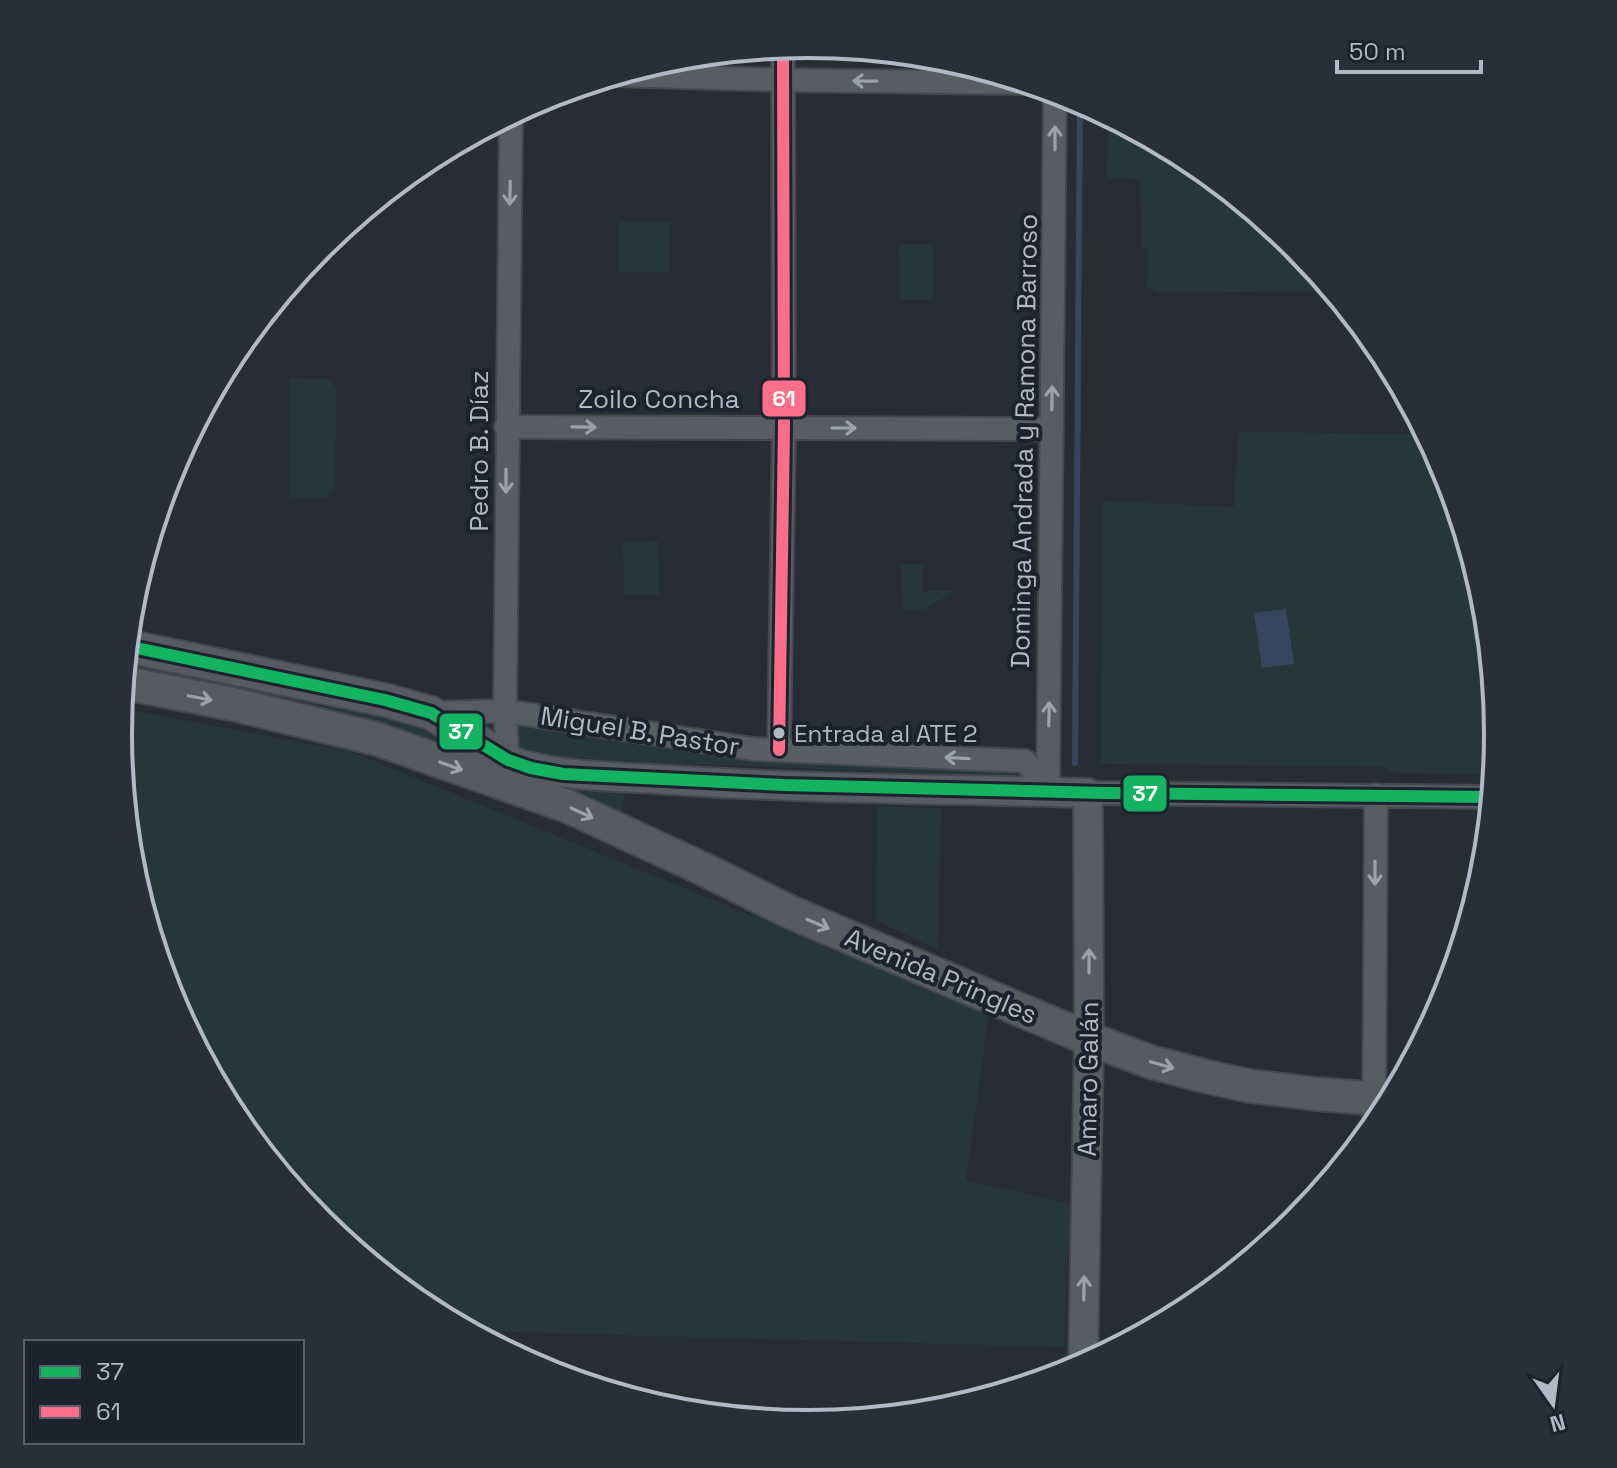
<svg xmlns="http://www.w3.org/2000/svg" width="1617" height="1468" font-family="'Space Grotesk',sans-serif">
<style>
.green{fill:#25373a}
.water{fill:#37465f}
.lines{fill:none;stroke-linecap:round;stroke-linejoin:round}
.stream{stroke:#37465f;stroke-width:6}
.minor-casing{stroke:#44484e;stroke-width:26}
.tertiary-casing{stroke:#44484e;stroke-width:32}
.secondary-casing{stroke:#44484e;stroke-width:36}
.minor{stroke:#585c63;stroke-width:22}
.tertiary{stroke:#585c63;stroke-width:28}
.secondary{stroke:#575a61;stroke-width:32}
.bus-1-casing{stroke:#1c232f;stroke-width:18}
.bus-2-casing{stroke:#1c232f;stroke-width:18}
.bus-1{stroke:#13b361;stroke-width:12}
.bus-2{stroke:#fb6d88;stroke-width:12}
.oneway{stroke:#9ca2ad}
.oneway2{stroke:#9ba1ad}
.bus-dot{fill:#b2b9c6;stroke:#1c232f;stroke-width:3}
.labels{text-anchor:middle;stroke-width:8;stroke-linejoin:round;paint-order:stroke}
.bus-label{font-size:24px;fill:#b2b9c6;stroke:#1c232f;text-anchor:start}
.street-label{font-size:26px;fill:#b2b9c6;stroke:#1c232f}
.rim{fill:none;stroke:#b2b9c6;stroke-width:4}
.line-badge{stroke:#1c232f;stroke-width:3}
.badge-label{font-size:22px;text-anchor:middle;font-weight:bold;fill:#fff}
</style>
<rect width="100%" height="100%" fill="#282d35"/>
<g class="green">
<polygon points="1108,116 1192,161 1297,246 1333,291 1160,293 1147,287 1148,247 1141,247 1140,179 1107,178"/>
<polygon points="619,222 670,222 669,272 619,272"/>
<polygon points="899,244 933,244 933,300 900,300"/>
<polygon points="290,378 329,379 336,388 335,489 326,498 290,497"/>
<polygon points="1238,432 1427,434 1446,470 1485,600 1498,734 1494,775 1395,773 1384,767 1101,764 1103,501 1234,507"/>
<polygon points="658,541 659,595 624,595 623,542"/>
<polygon points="901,564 923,564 923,591 955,591 923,610 902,609"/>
<polygon points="126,653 395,708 488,763 125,669"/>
<polygon points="121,708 352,752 989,1013 966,1180 1070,1204 1064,1347 469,1331 425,1307 320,1222 235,1117 171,998 132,868 119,734"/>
<polygon points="519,724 720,756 1008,766 1019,777 543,758 526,753 517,746 515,728"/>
<polygon points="534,780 626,786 621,816"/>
<polygon points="877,806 941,809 938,950 876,920"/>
</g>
<polygon class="water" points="1286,609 1294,664 1262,668 1254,613"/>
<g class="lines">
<polyline class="stream" points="1075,763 1080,101"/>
<g class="minor-casing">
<g id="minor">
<polyline points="617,75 783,80 1027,83"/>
<polyline points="506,427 1052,429"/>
<polyline points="432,713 505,711 753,749 1025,761 1048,792"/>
<polyline points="779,750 784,428 783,47"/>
<polyline points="508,769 505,711 511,115"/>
<polyline points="1048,792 1055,91"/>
<polyline points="1088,793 1492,797"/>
<polyline points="1374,1127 1376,795"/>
</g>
</g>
<g class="tertiary-casing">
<path id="tertiary" d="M508,760C559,778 615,776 670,780C809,789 949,789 1088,793L1089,1039L1083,1366"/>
</g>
<g class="secondary-casing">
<g id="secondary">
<polyline points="127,646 385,700 431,713 508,760"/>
<polyline points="124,683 232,704 377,739 567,806 701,868 790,912 1089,1039 1151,1062 1204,1076 1250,1086 1316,1094 1392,1100"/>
</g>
</g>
<use href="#minor" class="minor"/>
<use href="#tertiary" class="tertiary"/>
<use href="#secondary" class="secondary"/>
<g class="bus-1-casing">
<polyline id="bus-1" points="127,646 385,700 431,713 508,760 531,768 563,774 784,785 1104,793 1492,797"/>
</g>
<g class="bus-2-casing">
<polyline id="bus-2" points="779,750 784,428 783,47"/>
</g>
<use href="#bus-1" class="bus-1"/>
<use href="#bus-2" class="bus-2"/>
</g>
<defs><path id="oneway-shaft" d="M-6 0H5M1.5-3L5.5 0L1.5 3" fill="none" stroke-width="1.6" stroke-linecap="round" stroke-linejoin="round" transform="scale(2)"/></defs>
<g class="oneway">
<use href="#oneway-shaft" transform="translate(865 81) rotate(-179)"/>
<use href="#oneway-shaft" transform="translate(1055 138) rotate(-90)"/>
<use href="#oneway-shaft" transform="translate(510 193) rotate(91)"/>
<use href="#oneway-shaft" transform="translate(1052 398) rotate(-89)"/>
<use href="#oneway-shaft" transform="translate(584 427) rotate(1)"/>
<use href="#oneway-shaft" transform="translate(844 428)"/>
<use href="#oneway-shaft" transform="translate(506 481) rotate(90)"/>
<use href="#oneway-shaft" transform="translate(1049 714) rotate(-89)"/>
<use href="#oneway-shaft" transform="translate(957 758) rotate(-177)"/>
<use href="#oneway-shaft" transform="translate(1375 873) rotate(90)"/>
<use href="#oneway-shaft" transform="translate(1089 961) rotate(-90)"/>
<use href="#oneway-shaft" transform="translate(1084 1288) rotate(-89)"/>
</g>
<g class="oneway2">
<use href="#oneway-shaft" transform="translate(200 698) rotate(11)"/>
<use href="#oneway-shaft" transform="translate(451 766) rotate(20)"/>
<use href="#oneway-shaft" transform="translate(582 813) rotate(25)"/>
<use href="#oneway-shaft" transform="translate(818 924) rotate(23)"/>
<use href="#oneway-shaft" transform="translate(1162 1065) rotate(16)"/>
</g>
<circle class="bus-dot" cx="779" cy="733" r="7"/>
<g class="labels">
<g class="bus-label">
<text x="794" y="742">Entrada al ATE 2</text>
</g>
<g class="street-label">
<text x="659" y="408">Zoilo Concha</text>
<text transform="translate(1024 441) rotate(-89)" y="9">Dominga Andrada y Ramona Barroso</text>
<text transform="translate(479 451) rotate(-90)" y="9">Pedro B. Díaz</text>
<text transform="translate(640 731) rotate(9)" y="9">Miguel B. Pastor</text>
<text transform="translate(941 976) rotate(23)" y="9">Avenida Pringles</text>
<text transform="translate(1088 1079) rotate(-89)" y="9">Amaro Galán</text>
</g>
</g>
<path d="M0 0H1617V1468H0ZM132 734a676 676 0 1 1 1352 0a676 676 0 1 1-1352 0Z" fill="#282f3b" fill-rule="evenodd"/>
<path class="rim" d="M132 734a676 676 0 1 1 1352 0a676 676 0 1 1-1352 0Z"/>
<g class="line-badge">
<rect x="761" y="379" width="46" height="39" rx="8" fill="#fb6d88"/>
<rect x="438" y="712" width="46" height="39" rx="8" fill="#13b361"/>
<rect x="1122" y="774" width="46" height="39" rx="8" fill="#13b361"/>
</g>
<g class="badge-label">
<text x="784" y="406">61</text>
<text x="461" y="739">37</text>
<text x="1145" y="801">37</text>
</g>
<rect x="24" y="1340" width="280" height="104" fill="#1c232f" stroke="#585f6b" stroke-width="2"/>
<rect x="40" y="1366" width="40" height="12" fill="#13b361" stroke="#585f6b" stroke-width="2"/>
<text x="96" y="1380" font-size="24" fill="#b2b9c6">37</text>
<rect x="40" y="1406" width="40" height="12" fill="#fb6d88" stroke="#585f6b" stroke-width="2"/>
<text x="96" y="1420" font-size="24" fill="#b2b9c6">61</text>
<g transform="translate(1553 1404) rotate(166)" stroke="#1c232f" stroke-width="6" paint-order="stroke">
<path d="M0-6L14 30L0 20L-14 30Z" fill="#b2b9c6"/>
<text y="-12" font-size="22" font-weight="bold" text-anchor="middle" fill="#b2b9c6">N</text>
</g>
<path d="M1337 60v12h144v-12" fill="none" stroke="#b2b9c6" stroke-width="4"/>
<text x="1349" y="60" font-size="24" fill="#b2b9c6" stroke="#1c232f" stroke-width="6" paint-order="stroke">50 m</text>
</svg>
